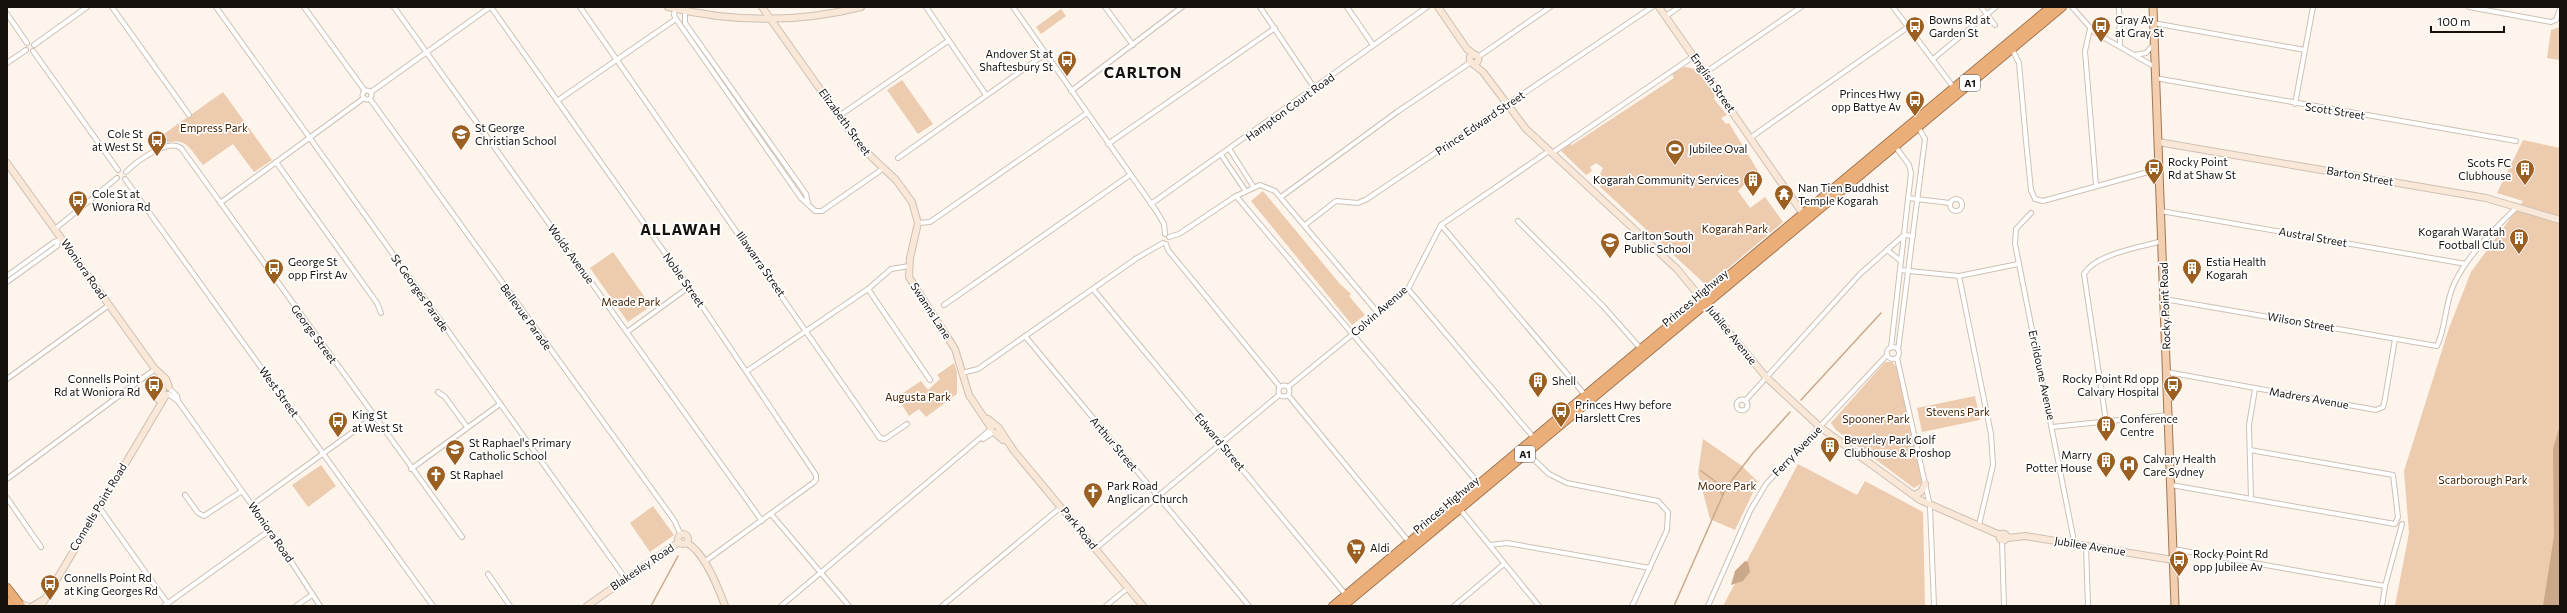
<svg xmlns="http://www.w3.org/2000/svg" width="2567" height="613" font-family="Commissioner,sans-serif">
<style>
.green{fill:#eccbaf}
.water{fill:#cba88a}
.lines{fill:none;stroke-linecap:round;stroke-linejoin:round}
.stream{stroke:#cba88a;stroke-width:1.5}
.street-casing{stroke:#cec0b4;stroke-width:6}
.secondary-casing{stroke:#cec0b4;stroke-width:8}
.primary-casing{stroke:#a07753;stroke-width:9}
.highway-casing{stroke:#a07753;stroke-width:10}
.street{stroke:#fff;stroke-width:4}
.secondary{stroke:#f9e7d7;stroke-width:6}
.primary{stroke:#f3ceaf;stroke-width:7}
.highway{stroke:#ebae79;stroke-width:8}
.labels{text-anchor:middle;stroke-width:3.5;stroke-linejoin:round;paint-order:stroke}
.shield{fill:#fff;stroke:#5c5856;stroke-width:1}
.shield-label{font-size:10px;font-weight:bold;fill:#16110d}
.poi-label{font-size:11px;fill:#16110d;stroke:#fff;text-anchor:start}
.street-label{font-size:11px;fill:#16110d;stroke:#fff}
.park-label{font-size:11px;fill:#420;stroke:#fff}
.district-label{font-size:15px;font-weight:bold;letter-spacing:1px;fill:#16110d;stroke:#fff}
</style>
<rect width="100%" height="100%" fill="#fdf4ec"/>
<g class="green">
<polygon points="1061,9 1066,16 1041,34 1036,27"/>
<polygon points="2560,27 2560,60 2547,58 2551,30"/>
<path d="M1684,67C1700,67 1707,81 1715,93L1714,99L1727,115L1721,118L1726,124L1729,123L1758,171L1738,191L1750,208L1765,197L1783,222L1707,286L1596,183L1603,168L1596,163L1590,167L1592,171L1586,175L1561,151L1569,143L1572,145L1674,78L1672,74Z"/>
<polygon points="902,80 933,124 918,134 887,90"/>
<path d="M223,92L272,160L254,172L233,144L203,165C185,142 187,138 157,144L154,141Z"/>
<polygon points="2523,140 2560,148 2560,606 2395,606 2409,533 2404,471 2449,328 2471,272 2523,201 2497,193"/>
<polygon points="1263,191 1340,284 1351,294 1349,296 1365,315 1352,325 1251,201"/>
<polygon points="613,252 651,306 628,322 590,268"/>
<polygon points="1885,362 1892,362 1897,367 1922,483 1914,488 1836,430 1831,423"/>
<polygon points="954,363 957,372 957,394 926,417 919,409 909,416 897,397 921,381 928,390 940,379 937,375"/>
<polygon points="1975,396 1980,420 1922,432 1917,408"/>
<polygon points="1703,439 1742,466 1758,482 1735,530 1710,519 1698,473"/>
<polygon points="1798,464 1857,495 1865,481 1923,512 1925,606 1723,606"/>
<polygon points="321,465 336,486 308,507 292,485"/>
<polygon points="653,506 674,535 650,552 630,523"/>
</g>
<g class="water">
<polygon points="2560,425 2560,606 2543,606 2554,536 2553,449"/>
<polygon points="1745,561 1748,562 1750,572 1743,581 1731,585 1735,571"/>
</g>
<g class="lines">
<g class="stream">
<polyline points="1801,400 1881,313"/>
<polyline points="1701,471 1719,484 1722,495"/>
<polyline points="651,606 678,556"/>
<polyline points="1674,606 1726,488 1753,453 1790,412"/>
</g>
<g class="street-casing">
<g id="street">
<polyline points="112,7 189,115"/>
<polyline points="216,7 625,578"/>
<polyline points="304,7 365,91"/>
<polyline points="394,7 762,521"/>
<polyline points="491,7 689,287 816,475 816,480 813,483 704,562"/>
<polyline points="580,7 880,438 885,439 907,424"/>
<polyline points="926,7 986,95"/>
<polyline points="1013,7 1157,212 1164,224 1165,234"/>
<polyline points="1105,7 1133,45"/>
<polyline points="1260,7 1315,89"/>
<polyline points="1347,7 1373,45"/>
<polyline points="1893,7 1954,88"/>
<polyline points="1981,7 1995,25"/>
<polyline points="2072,7 2094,32 2155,67"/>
<polyline points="2119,7 2120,46"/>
<polyline points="2469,7 2551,22 2556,20 2560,9"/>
<polyline points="685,11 685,23 806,194 808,203"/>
<polyline points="7,14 27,43"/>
<polyline points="1666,16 1679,7"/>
<polyline points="676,19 801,198 815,211 822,211 884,168"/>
<polyline points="2153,23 2305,50"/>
<polyline points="2090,29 2085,51 2096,185"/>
<polyline points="34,45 87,7"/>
<polyline points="2012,49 2019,63 2026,141 2031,190 2035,199 2043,201 2159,169"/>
<polyline points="33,51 118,170"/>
<polyline points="2135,55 2146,53 2154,44"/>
<polyline points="1478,57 1550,7"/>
<polyline points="1933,59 1996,7"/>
<polyline points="7,63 26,50"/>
<polyline points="1706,72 1801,7"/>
<polyline points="2155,78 2516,141"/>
<circle cx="367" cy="95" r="4.5"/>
<polyline points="1071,91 1182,7"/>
<polyline points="371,92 490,7"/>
<polyline points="370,99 674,520 681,535"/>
<polyline points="557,101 676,19 674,15 675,9"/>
<polyline points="2295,104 2313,7"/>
<polyline points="839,116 948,41"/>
<polyline points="1750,138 1908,27"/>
<polyline points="1108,144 1275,28"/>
<polyline points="1230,150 1253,186"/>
<polyline points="1552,153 1694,56"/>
<polyline points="1222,156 1245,190"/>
<polyline points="898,158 1045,54"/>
<polyline points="276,162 377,303 381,313"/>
<path d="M126,172C136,162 167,138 181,148L462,537"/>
<polyline points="125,179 433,606"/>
<polyline points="1281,197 1397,112 1471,62"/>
<polyline points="1908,198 1950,203"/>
<circle cx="1956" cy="205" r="6"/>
<polyline points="220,203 364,98"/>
<polyline points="1151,204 1427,7"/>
<polyline points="2161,211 2466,264"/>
<polyline points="2031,213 2016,229 2015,244 2073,536 2073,543"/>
<polyline points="1518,221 1603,306 1641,349"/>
<polyline points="918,223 930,222 1087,113"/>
<polyline points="1305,225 1336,201 1358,203 1367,199 1652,7"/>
<polyline points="1441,225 1585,395"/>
<polyline points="55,229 117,178"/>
<polyline points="1169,237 1179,234 1236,196"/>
<polyline points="1166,244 1168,250 1280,387"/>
<polyline points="1887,250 1901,261"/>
<polyline points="1900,270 1959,276 2018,264"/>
<polyline points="7,276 54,242 63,239"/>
<polyline points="1959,276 1991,434 1993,465 1979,525"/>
<polyline points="7,282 57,246 58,242"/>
<polyline points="868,289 930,380"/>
<polyline points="1093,289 1346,595"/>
<polyline points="1408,289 1534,438"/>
<path d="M2164,299L2437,346C2446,327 2445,303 2454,284C2468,254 2494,230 2517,207"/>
<polyline points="944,305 1130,175"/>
<polyline points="1379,314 1275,191 1260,185 1236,196 1479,484"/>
<polyline points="627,332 689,287"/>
<polyline points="1025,336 1249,606"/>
<circle cx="1893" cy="353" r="6"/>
<polyline points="1891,348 1911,173 1909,165 1895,146"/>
<polyline points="1898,350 1925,139 1918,127"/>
<polyline points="1897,358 1930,506 1934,606"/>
<polyline points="747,371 868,289 891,269 909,266"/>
<polyline points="2167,372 2376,410 2383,407 2385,399 2395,339"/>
<polyline points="962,373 978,369 1137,258 1163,243"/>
<polyline points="7,379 109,305"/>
<circle cx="1284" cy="391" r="5.5"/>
<polyline points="1288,387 1408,289 1441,225 1549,151"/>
<polyline points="171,390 177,396 178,401 281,546 320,606"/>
<polyline points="438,392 445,397 467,427"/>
<polyline points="168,394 178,401"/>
<polyline points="1288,395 1409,542"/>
<circle cx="1742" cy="405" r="5.5"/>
<polyline points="1745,401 1860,274 1904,235 1913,236"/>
<path d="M2106,421L2084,274C2095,254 2141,247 2162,241"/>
<polyline points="2052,427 2169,415"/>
<polyline points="983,439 994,432"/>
<polyline points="1527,453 1549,474 1567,483 1658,501 1668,512 1667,530 1632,606"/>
<polyline points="411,469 500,404"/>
<polyline points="7,479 155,369"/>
<polyline points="2171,485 2395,524 2398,517 2393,475 2250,450"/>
<polyline points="185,495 198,513 204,516 242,491"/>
<polyline points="7,498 41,547"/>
<polyline points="2251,499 2249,425 2255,389"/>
<polyline points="252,505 375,416"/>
<polyline points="99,507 168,604"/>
<polyline points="1460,509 1539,606"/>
<polyline points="771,514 849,606"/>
<polyline points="2002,540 2004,606"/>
<polyline points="1490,545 1507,543 1650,568"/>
<polyline points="2086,546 2088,606"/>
<polyline points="1095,549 1279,395"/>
<polyline points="2173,549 2385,586"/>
<polyline points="488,574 510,606"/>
<polyline points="164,606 270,530"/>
<polyline points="296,606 312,595"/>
<polyline points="781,606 991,429"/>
<polyline points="942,606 1061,507"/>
<polyline points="1106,606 1128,588"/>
<polyline points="1454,606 1504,564"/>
<polyline points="1708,606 1750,511 1766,484 1887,355"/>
<polyline points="2382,606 2385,586 2402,524"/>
</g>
</g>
<g class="secondary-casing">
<g id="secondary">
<path d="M668,7C731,22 798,23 861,7"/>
<polyline points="762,7 861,147 896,180 912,202 918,223 910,258 909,277 955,349 969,395 991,428"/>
<polyline points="1438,7 1467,49 1475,55"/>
<polyline points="1659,7 1803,214"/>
<circle cx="1474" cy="59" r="4.5"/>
<polyline points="1473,64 1483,72 1526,129 1677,269 1766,377 1820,427 1920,500 2000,535"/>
<polyline points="2158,142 2486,198 2560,220"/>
<polyline points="7,163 155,369 166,379 169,387"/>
<polyline points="159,400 163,389 160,375"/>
<polyline points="988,419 998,427 1014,451 1143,606"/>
<polyline points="995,433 1003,440"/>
<polyline points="1914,495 1921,492 1925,484"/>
<circle cx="2003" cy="537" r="3.5"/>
<circle cx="683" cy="539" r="5"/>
<polyline points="2007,538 2025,536 2173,560"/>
<path d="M687,543C705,553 718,587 725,606"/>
<polyline points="20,604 27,606"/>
<polyline points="33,606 43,600"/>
<polyline points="41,606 166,395"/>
<polyline points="587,606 679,542"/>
</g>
</g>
<g class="primary-casing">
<polyline id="primary" points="2153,7 2175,606"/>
</g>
<g class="highway-casing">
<g id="highway">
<polyline points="7,588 21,606"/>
<polyline points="7,601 11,606"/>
<polyline points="1333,606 2051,7"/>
<polyline points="1343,606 2062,7"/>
</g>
</g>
<use href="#street" class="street"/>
<use href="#secondary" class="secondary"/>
<use href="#primary" class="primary"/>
<use href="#highway" class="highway"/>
</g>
<defs>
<g id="bus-pin" transform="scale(1)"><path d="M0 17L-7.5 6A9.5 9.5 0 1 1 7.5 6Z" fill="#9b5f22" stroke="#fff"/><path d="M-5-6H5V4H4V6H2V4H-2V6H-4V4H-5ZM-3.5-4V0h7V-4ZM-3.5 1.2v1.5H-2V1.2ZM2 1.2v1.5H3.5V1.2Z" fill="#fff"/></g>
<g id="school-pin" transform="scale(1)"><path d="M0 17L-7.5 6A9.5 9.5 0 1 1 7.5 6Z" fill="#9b5f22" stroke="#fff"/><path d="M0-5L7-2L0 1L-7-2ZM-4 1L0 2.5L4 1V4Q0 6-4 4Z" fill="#fff"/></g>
<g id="stadium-pin" transform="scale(1)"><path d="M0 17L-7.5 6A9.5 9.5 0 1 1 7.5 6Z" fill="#9b5f22" stroke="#fff"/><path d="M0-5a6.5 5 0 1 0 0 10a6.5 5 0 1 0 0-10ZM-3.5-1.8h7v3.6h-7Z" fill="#fff"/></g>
<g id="building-pin" transform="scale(1)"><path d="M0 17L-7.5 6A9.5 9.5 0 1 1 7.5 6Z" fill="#9b5f22" stroke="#fff"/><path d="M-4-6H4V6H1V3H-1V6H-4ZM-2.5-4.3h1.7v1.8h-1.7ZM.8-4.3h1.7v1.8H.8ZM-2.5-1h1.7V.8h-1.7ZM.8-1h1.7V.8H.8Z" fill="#fff"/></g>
<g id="temple-pin" transform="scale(1)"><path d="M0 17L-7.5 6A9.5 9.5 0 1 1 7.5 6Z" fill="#9b5f22" stroke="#fff"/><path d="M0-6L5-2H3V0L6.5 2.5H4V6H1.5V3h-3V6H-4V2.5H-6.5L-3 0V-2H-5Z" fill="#fff"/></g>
<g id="hospital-pin" transform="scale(1)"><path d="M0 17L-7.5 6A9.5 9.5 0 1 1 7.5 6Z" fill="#9b5f22" stroke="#fff"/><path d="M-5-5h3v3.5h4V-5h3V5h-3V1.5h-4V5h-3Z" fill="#fff"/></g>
<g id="church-pin" transform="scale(1)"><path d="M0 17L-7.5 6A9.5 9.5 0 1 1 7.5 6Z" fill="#9b5f22" stroke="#fff"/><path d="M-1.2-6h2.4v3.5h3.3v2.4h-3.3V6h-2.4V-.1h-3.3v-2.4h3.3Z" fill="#fff"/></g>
<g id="supermarket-pin" transform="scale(1)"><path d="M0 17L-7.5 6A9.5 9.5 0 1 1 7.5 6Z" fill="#9b5f22" stroke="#fff"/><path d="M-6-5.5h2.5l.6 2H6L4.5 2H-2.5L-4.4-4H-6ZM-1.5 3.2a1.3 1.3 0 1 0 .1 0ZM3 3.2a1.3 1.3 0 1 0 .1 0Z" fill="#fff"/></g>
</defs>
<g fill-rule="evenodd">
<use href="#bus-pin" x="1915" y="26"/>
<use href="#bus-pin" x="2101" y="26"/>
<use href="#bus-pin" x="1067" y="60"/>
<use href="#bus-pin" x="1915" y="100"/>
<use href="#school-pin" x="461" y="134"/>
<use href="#bus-pin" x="157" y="140"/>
<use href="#stadium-pin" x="1675" y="149"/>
<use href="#bus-pin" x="2154" y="168"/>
<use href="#building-pin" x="2525" y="169"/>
<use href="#building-pin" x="1753" y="180"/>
<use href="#temple-pin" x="1784" y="194"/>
<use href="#bus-pin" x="78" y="200"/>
<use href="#building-pin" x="2519" y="238"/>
<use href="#school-pin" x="1610" y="242"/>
<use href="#bus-pin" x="274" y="268"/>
<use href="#building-pin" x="2192" y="268"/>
<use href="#building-pin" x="1538" y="381"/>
<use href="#bus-pin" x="154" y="385"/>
<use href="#bus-pin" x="2173" y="385"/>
<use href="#bus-pin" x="1561" y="411"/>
<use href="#bus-pin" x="338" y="421"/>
<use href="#building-pin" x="2106" y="425"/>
<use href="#building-pin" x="1830" y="446"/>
<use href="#school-pin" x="455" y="449"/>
<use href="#building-pin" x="2106" y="461"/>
<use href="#hospital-pin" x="2129" y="465"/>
<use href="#church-pin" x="436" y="475"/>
<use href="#church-pin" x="1093" y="492"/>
<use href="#supermarket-pin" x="1356" y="548"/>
<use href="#bus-pin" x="2179" y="560"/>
<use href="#bus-pin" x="50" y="584"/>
</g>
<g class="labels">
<g class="shield">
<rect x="1960" y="75" width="20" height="16" rx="3"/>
<rect x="1515" y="446" width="20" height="16" rx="3"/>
</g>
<g class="shield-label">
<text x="1970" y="87">A1</text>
<text x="1525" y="458">A1</text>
</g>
<g class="poi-label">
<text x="1929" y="24">Bowns Rd at<tspan x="1929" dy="13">Garden St</tspan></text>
<text x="2115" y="24">Gray Av<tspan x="2115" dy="13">at Gray St</tspan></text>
<text x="1053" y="58" text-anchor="end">Andover St at<tspan x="1053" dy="13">Shaftesbury St</tspan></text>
<text x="1901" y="98" text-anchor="end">Princes Hwy<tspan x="1901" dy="13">opp Battye Av</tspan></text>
<text x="475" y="132">St George<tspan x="475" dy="13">Christian School</tspan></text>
<text x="143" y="138" text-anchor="end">Cole St<tspan x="143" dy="13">at West St</tspan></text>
<text x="1689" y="153">Jubilee Oval</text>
<text x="2168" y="166">Rocky Point<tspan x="2168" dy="13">Rd at Shaw St</tspan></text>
<text x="2511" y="167" text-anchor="end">Scots FC<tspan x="2511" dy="13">Clubhouse</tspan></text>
<text x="1739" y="184" text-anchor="end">Kogarah Community Services</text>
<text x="1798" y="192">Nan Tien Buddhist<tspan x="1798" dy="13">Temple Kogarah</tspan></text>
<text x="92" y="198">Cole St at<tspan x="92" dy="13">Woniora Rd</tspan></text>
<text x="2505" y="236" text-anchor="end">Kogarah Waratah<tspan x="2505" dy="13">Football Club</tspan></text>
<text x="1624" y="240">Carlton South<tspan x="1624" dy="13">Public School</tspan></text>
<text x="288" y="266">George St<tspan x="288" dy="13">opp First Av</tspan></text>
<text x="2206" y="266">Estia Health<tspan x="2206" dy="13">Kogarah</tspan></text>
<text x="140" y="383" text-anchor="end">Connells Point<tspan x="140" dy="13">Rd at Woniora Rd</tspan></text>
<text x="2159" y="383" text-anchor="end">Rocky Point Rd opp<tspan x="2159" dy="13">Calvary Hospital</tspan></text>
<text x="1552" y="385">Shell</text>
<text x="1575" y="409">Princes Hwy before<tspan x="1575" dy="13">Harslett Cres</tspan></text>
<text x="352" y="419">King St<tspan x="352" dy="13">at West St</tspan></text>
<text x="2120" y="423">Conference<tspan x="2120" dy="13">Centre</tspan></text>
<text x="1844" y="444">Beverley Park Golf<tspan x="1844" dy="13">Clubhouse &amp; Proshop</tspan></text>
<text x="469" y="447">St Raphael's Primary<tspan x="469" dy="13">Catholic School</tspan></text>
<text x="2092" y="459" text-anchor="end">Marry<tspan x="2092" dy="13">Potter House</tspan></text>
<text x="2143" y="463">Calvary Health<tspan x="2143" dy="13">Care Sydney</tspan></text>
<text x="450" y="479">St Raphael</text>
<text x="1107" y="490">Park Road<tspan x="1107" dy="13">Anglican Church</tspan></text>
<text x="1370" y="552">Aldi</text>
<text x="2193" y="558">Rocky Point Rd<tspan x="2193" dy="13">opp Jubilee Av</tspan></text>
<text x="64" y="582">Connells Point Rd<tspan x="64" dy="13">at King Georges Rd</tspan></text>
</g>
<g class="street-label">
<text transform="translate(1713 83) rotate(55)" y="4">English Street</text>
<text transform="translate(1290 107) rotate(-36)" y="4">Hampton Court Road</text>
<text transform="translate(2335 111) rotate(9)" y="4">Scott Street</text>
<text transform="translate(845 122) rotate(54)" y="4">Elizabeth Street</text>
<text transform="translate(1480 123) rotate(-34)" y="4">Prince Edward Street</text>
<text transform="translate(2360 176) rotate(10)" y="4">Barton Street</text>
<text transform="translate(2313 237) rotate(10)" y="4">Austral Street</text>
<text transform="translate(571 254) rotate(54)" y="4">Woids Avenue</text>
<text transform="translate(761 264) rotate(55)" y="4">Illawarra Street</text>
<text transform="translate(84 269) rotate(55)" y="4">Woniora Road</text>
<text transform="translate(684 280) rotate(55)" y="4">Noble Street</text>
<text transform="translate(420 293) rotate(55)" y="4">St Georges Parade</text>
<text transform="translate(1695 298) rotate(-40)" y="4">Princes Highway</text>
<text transform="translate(2165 306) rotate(-92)" y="4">Rocky Point Road</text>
<text transform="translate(931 311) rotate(57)" y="4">Swanns Lane</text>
<text transform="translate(1379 311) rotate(-41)" y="4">Colvin Avenue</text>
<text transform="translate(526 317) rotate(54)" y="4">Bellevue Parade</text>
<text transform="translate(2301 322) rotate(10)" y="4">Wilson Street</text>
<text transform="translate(314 334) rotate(54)" y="4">George Street</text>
<text transform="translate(1732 335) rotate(51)" y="4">Jubilee Avenue</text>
<text transform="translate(2042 375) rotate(78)" y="4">Ercildoune Avenue</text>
<text transform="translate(279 392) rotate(54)" y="4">West Street</text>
<text transform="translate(2309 398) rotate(10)" y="4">Madrers Avenue</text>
<text transform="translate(1220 442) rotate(50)" y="4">Edward Street</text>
<text transform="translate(1114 444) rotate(50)" y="4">Arthur Street</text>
<text transform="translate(1797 451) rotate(-46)" y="4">Ferry Avenue</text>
<text transform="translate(1446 505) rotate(-40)" y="4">Princes Highway</text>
<text transform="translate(98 507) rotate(-59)" y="4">Connells Point Road</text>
<text transform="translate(1079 528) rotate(51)" y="4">Park Road</text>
<text transform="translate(271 532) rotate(55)" y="4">Woniora Road</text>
<text transform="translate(2090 546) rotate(9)" y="4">Jubilee Avenue</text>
<text transform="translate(642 567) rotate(-34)" y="4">Blakesley Road</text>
</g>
<g class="park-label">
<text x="214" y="132">Empress Park</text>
<text x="1735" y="233">Kogarah Park</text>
<text x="631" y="306">Meade Park</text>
<text x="918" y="401">Augusta Park</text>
<text x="1958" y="416">Stevens Park</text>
<text x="1876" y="423">Spooner Park</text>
<text x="2483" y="484">Scarborough Park</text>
<text x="1727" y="490">Moore Park</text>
</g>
<g class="district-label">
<text x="1143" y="78">CARLTON</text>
<text x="681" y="235">ALLAWAH</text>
</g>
</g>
<rect width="2567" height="613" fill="none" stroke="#16110d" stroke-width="16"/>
<path d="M2431 26v6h73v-6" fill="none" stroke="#16110d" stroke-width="2"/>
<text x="2437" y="26" font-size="12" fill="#16110d" stroke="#ffffff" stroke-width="3" paint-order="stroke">100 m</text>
</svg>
